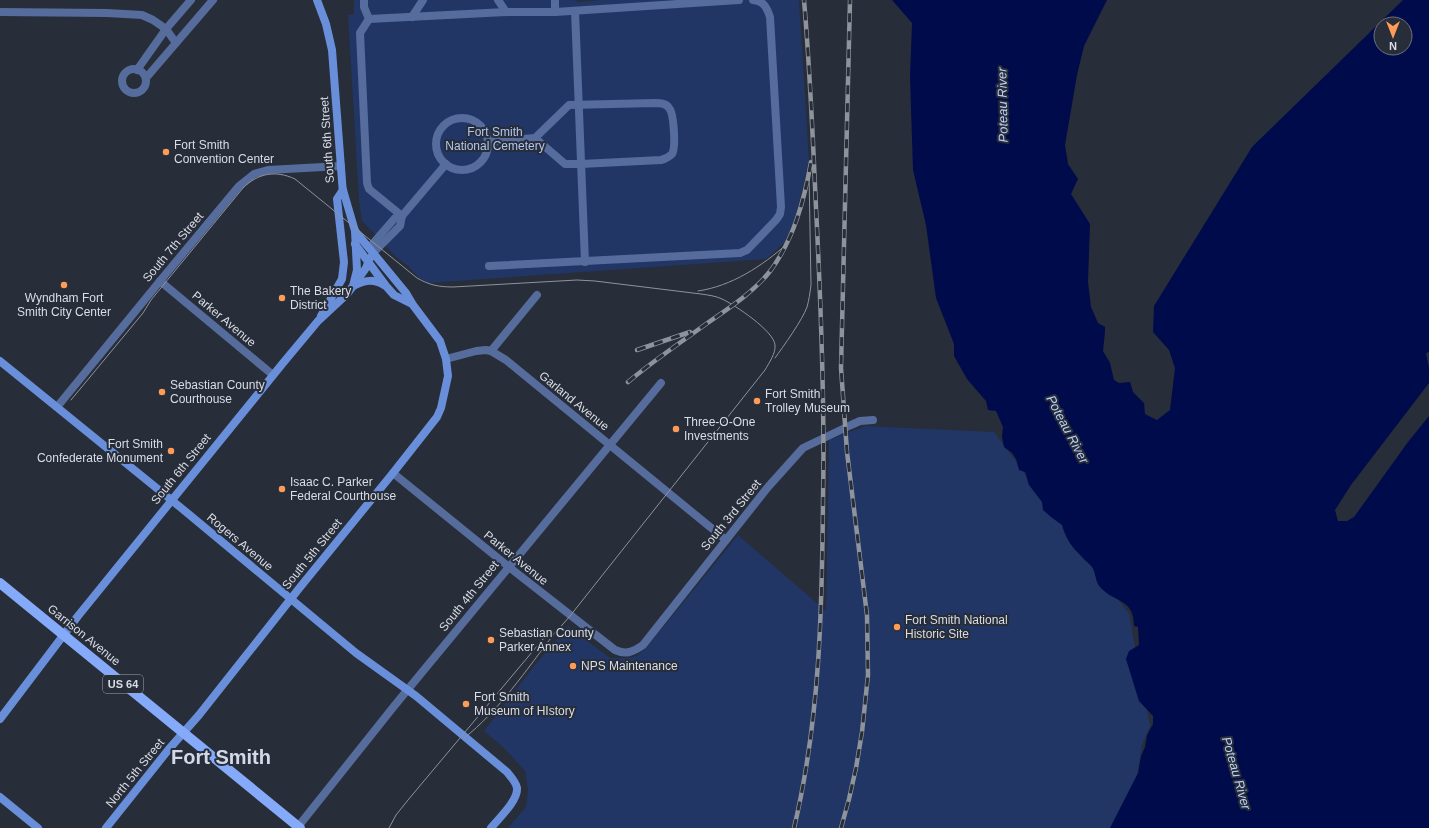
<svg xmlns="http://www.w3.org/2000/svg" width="1429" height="828" font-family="Helvetica,sans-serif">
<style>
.green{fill:#213664}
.water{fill:#000b4c;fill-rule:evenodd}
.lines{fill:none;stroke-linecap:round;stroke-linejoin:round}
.street{stroke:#556c9c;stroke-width:8}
.secondary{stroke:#6a8fda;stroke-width:8}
.primary{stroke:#84aaf9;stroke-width:10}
.tram{stroke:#8e939c;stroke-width:1}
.rail-casing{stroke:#8e939c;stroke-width:4.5}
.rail{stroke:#272d39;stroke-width:3;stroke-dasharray:9;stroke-linecap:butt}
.poi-dot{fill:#fe9c57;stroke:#272d39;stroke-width:1.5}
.labels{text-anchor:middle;stroke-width:4;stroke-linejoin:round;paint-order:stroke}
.shield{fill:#272d39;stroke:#a4a8b1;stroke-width:1}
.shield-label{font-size:11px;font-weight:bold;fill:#d9dde5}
.park-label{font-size:12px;fill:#b2c6ed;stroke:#272d39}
.street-label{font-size:12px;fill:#d9dde5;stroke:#272d39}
.poi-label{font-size:12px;fill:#d9dde5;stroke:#272d39;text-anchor:start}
.water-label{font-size:13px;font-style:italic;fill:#bcd0f7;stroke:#272d39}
.town-label{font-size:20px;font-weight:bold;fill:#d2dae9;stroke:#272d39}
</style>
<rect width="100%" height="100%" fill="#272d39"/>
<g class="green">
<polygon points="354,0 574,0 579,2 600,0 799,0 809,160 795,220 784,243 766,259 428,283 419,278 408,266 395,256 362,221 359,201 348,15 354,14"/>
<polygon points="866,426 994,432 1129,614 1150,726 1142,745 1137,776 1110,828 508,828 526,807 528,790 525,771 505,749 484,731 535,665 568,626 610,658 630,658 638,655 647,647 738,535 826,611 829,440 841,435"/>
</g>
<path class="water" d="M892,0H1107L1084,46L1077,75L1065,145L1068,164L1078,179L1071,194L1090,224L1088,282L1091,307L1098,323L1105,327V332L1103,351L1110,363L1114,380L1119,383L1130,382L1133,392L1144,403L1145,414L1157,420L1170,410L1175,368L1169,350L1153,332L1154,306L1252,147L1403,0H1429V352L1426,353L1429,368V383L1351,485L1335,510L1338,521H1347L1354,517L1408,442L1429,416V828H1110L1138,773L1141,756L1145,747L1147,735L1153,724V716L1139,701L1126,659L1129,651L1139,645L1138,627L1134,626C1134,598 1114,603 1100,587C1095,581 1096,573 1092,567C1089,563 1084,560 1081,556C1071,546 1066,539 1062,525L1051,517L1043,510L1042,502L1029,485L1025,472L1019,470L1016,459L1012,453L1004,447L1002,437L1003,427L996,411L988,410L986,401L967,379L954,356V344L936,298L926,225L913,170L910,77L912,23ZM1381,24H1405V48H1381Z"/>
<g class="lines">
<g class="street">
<polyline points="364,0 364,7 369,19"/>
<polyline points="498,0 506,12"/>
<polyline points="575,11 585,262"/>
<polyline points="0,12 107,13 142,15 153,20 166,29 176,43"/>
<polyline points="555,12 555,0"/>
<polyline points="412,17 423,0"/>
<polyline points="369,19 506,12 555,12 739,0"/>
<polyline points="369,19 360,33 367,183 369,189 402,216"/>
<circle cx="134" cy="81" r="12"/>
<polyline points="137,70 166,29 191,0"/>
<polyline points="146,78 213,0"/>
<circle cx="462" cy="144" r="26"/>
<path d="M488,142L535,138L569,105L655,103C660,103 666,103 669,108C674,113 676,148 672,154C669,157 665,159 661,160L581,164H565L535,138"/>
<polyline points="369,248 395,218 402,216 446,164"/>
<polyline points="373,253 400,226 402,216"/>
<path d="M489,266L740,253L747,250L776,220L780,214L781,207L770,17C767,8 764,1 753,0"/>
<polyline points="160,281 273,375"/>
<polyline points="491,351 537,295"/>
<polyline points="446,359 476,351 486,350 491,351 506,360 726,540"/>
<polyline points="57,407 160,281 239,186 254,174 268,170 341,166"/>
<path d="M393,473L509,567L615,650C626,655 633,652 643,645L768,487L803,448L851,425L860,421L873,420"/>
<polyline points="297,828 395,705 661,383"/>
</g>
<g class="secondary">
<polyline points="317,0 326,24 332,50 343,194"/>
<polyline points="355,244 386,286 394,295 412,304"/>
<polyline points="356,282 366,268 370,258"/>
<path d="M355,285C366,280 374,279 384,285"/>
<polyline points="321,316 342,279 344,262 337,199 343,190"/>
<path d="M0,361L180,507L356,653L416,696L507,772C511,777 516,782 517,788C518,801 498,819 491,828"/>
<polyline points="0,719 78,616 283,363 318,321 347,294 353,286 357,270 355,231"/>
<polyline points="0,797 38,828"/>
<polyline points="106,828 169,749 199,715 301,586 393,473 437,417 441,408 448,376 446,359 440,341 413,305 406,293 355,231 343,190"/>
</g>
<polyline class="primary" points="0,583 300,828"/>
<g class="tram">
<path d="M698,291C732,286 762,266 787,244"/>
<path d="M775,358C783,347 803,319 807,307C809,300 810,293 811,285L809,173"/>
<path d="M71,400L143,313L151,300L243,188C258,173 276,170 295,179L417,278C429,285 439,287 453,287L577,280L595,281L701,294C708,295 716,296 722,299C735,305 774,331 775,345C776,353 769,363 765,370L570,616L556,632L543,639L408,800L396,815L389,828"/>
<path d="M464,738C498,712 527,669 554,634"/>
</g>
<g class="rail-casing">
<g id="rail">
<polyline points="637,350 690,332"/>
<path d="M628,382C653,361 680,343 706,324C729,308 754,292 771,270C794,238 804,201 811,162"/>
<path d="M794,828C820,719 822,611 823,500C825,403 821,306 816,208C813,139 810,69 804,0"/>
<polyline points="841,828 849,799 856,768 862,732 868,675 867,615 847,452 841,368 850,0"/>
</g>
</g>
<use href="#rail" class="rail"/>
</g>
<g class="poi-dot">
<circle cx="166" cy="152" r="4"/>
<circle cx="64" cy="285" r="4"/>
<circle cx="282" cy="298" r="4"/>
<circle cx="162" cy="392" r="4"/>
<circle cx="757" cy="401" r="4"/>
<circle cx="676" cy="429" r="4"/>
<circle cx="171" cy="451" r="4"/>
<circle cx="282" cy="489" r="4"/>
<circle cx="897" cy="627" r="4"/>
<circle cx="491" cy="640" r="4"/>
<circle cx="573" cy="666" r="4"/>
<circle cx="466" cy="704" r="4"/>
</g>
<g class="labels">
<rect class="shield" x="103" y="675" width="40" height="18" rx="3"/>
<g class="shield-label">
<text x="123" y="688">US 64</text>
</g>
<g class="park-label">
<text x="495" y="136">Fort Smith<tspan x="495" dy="14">National Cemetery</tspan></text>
</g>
<g class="street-label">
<text transform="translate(327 140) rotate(-94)" y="4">South 6th Street</text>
<text transform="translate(173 247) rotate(-50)" y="4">South 7th Street</text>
<text transform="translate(224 319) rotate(40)" y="4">Parker Avenue</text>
<text transform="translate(574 401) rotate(39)" y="4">Garland Avenue</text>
<text transform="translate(181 469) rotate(-51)" y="4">South 6th Street</text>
<text transform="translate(731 515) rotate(-51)" y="4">South 3rd Street</text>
<text transform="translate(240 542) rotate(40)" y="4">Rogers Avenue</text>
<text transform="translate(312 554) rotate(-51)" y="4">South 5th Street</text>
<text transform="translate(516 558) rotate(39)" y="4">Parker Avenue</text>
<text transform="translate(469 596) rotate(-51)" y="4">South 4th Street</text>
<text transform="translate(84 635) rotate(39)" y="4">Garrison Avenue</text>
<text transform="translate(135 773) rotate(-51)" y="4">North 5th Street</text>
</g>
<g class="poi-label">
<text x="174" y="149">Fort Smith<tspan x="174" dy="14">Convention Center</tspan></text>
<text x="290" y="295">The Bakery<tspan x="290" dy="14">District</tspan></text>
<text x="64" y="302" text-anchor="middle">Wyndham Fort<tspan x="64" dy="14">Smith City Center</tspan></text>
<text x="170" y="389">Sebastian County<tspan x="170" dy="14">Courthouse</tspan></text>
<text x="765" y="398">Fort Smith<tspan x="765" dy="14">Trolley Museum</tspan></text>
<text x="684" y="426">Three-O-One<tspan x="684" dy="14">Investments</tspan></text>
<text x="163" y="448" text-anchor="end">Fort Smith<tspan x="163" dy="14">Confederate Monument</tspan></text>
<text x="290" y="486">Isaac C. Parker<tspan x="290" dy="14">Federal Courthouse</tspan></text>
<text x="905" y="624">Fort Smith National<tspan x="905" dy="14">Historic Site</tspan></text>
<text x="499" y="637">Sebastian County<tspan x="499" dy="14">Parker Annex</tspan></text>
<text x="581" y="670">NPS Maintenance</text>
<text x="474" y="701">Fort Smith<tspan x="474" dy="14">Museum of HIstory</tspan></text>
</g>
<g class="water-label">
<text transform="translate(1002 105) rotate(-91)" y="5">Poteau River</text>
<text transform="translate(1068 429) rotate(62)" y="5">Poteau River</text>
<text transform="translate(1237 773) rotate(74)" y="5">Poteau River</text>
</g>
<g class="town-label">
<text x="221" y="764">Fort Smith</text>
</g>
</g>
<g transform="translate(1393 36) rotate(180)"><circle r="19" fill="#272d39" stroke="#6e737e"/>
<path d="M0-3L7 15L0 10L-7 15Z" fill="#fe9c57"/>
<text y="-6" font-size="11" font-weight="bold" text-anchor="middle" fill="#d9dde5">N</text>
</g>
</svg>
